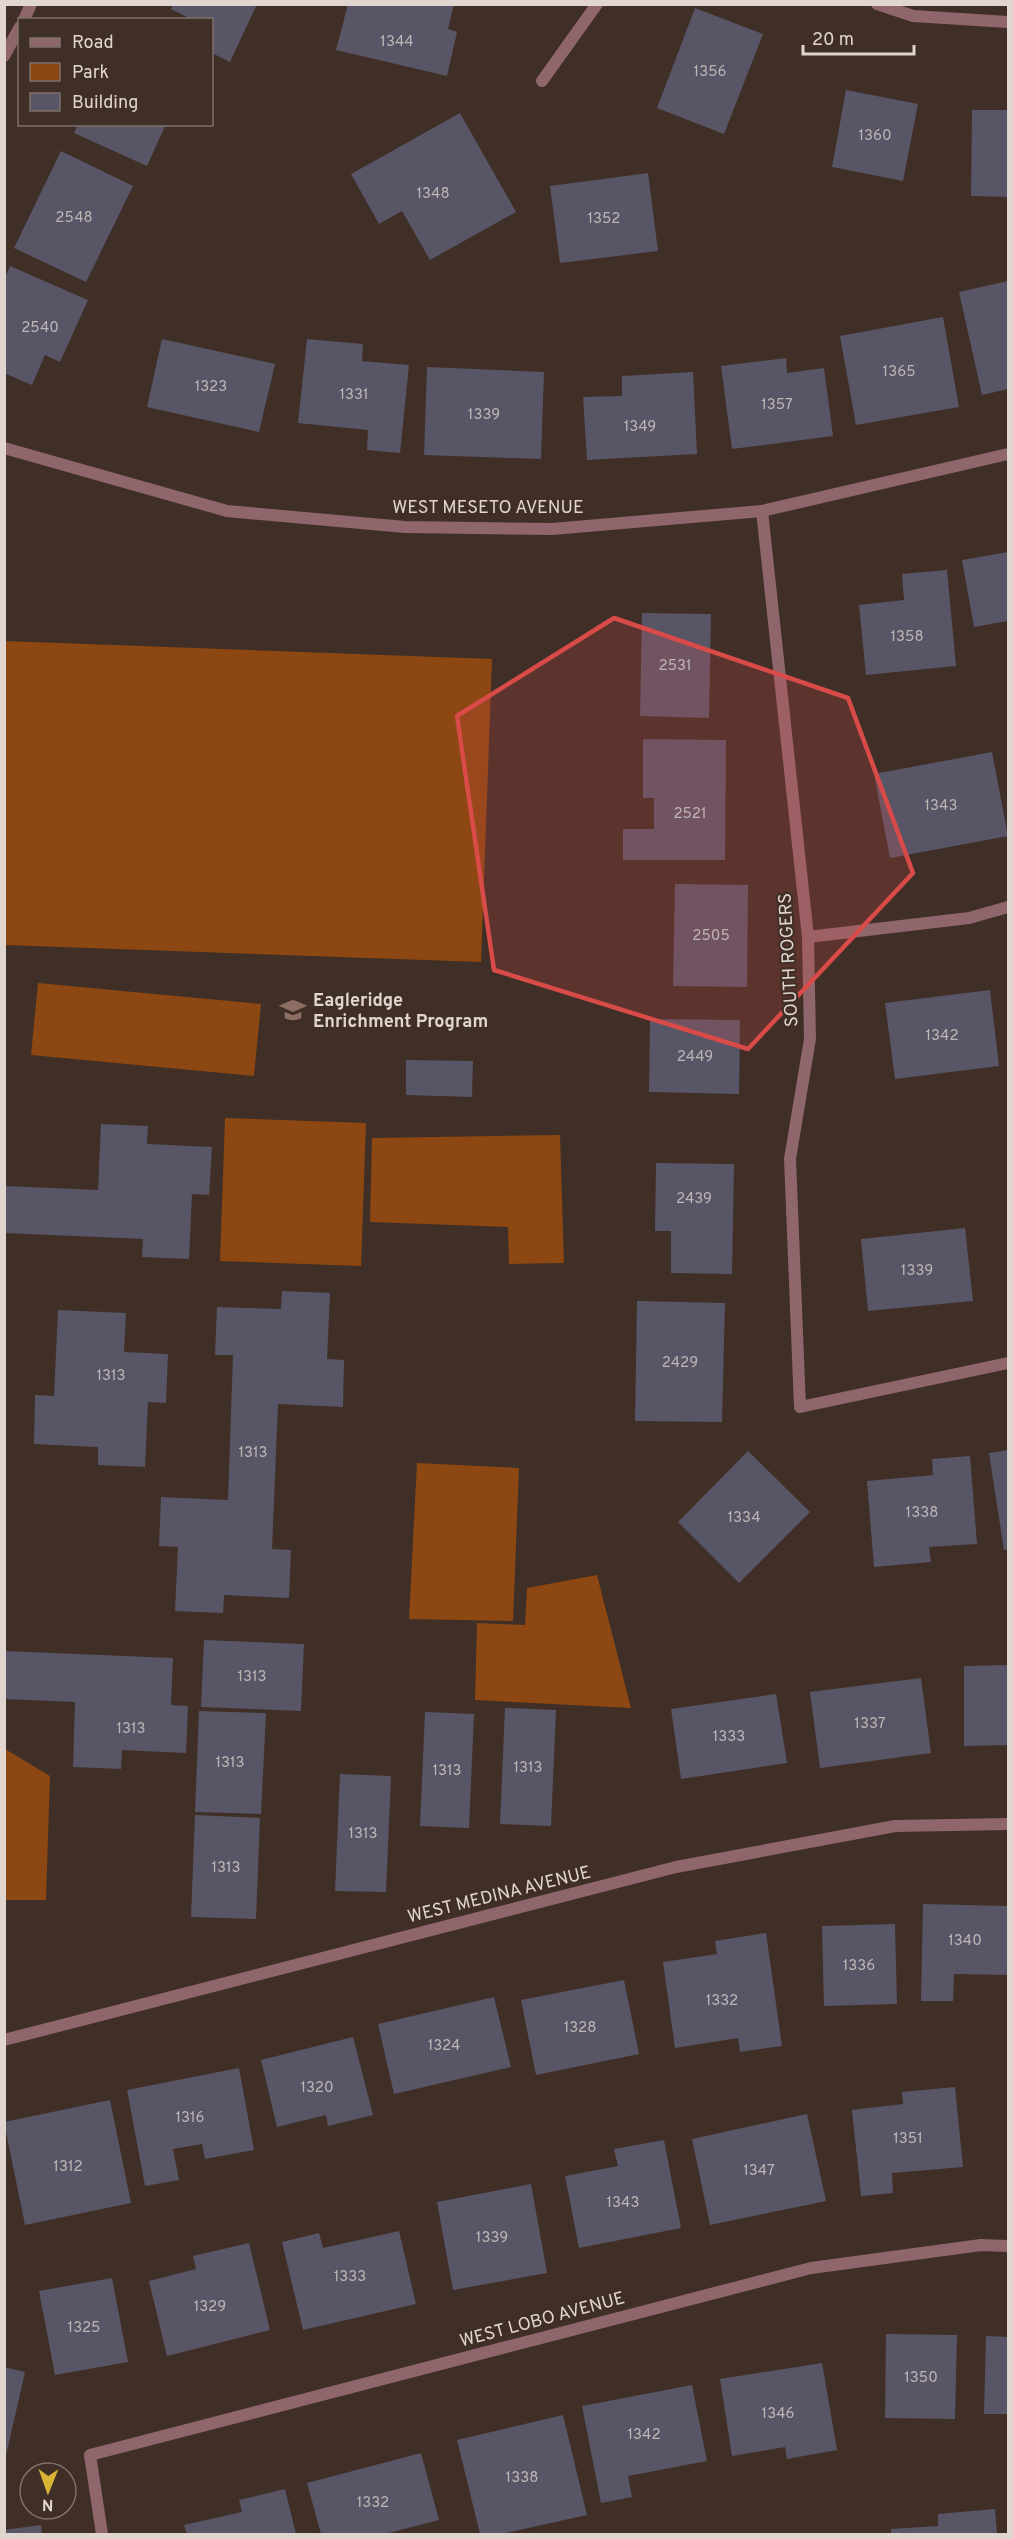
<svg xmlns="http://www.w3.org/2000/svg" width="1013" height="2539" font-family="Overpass,sans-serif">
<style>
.green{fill:#8c4712}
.building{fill:#585567}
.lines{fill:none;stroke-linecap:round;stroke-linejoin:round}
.minor{stroke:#8f666b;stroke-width:12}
.tertiary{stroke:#8f666b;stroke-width:12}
.marked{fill:#d84b49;fill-opacity:0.2;stroke:#d84b49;stroke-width:4.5;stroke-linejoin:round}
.labels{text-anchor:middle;stroke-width:4.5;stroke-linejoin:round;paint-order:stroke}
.number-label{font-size:15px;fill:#beb5b5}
.street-label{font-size:18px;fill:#e0d5cf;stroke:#3f2f26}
.poi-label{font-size:18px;font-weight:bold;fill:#e0d5cf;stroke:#3f2f26;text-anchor:start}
</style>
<rect width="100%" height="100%" fill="#3f2f26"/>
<g class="green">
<polygon points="5,641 492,659 481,962 5,945"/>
<polygon points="38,983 261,1004 254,1076 31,1055"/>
<polygon points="225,1118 366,1123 361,1266 220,1261"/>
<polygon points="560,1135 564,1263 509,1264 508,1227 370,1222 372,1138"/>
<polygon points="417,1463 519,1468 513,1621 409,1619"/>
<polygon points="597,1575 631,1708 475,1700 477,1623 525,1625 527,1588"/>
<polygon points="5,1749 50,1776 46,1900 5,1900"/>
</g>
<g class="building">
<polygon points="173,4 257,4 230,62 212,53 212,20 193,20 171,9"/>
<polygon points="348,4 454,4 448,29 457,32 447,76 336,50"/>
<polygon points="695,8 763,34 724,134 657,108"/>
<polygon points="846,90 918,104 903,181 832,167"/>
<polygon points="972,110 1008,110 1008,197 971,196"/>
<polygon points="460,113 516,212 430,260 402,211 379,224 351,174"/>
<polygon points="78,124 166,124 147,166 74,133"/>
<polygon points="61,151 133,186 86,282 14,248"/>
<polygon points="648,173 658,251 560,263 550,186"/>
<polygon points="10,266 88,300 60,362 45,355 32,385 4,373 4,280"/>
<polygon points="1008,281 1008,389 982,395 959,292"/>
<polygon points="943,317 959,407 856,425 840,336"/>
<polygon points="162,339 275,364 259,432 147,407"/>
<polygon points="307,339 363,344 362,361 409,365 400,453 367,450 368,430 298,423"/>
<polygon points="786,358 787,373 824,368 833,436 732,449 721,366"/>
<polygon points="427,367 544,372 541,459 424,455"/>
<polygon points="693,372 697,454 587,460 583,397 622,396 622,376"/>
<polygon points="1008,552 1008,621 974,627 962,560"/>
<polygon points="947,570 956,666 866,675 859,605 904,600 902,574"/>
<polygon points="642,613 711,614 709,718 640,716"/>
<polygon points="643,739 726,740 725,860 623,860 623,829 654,829 654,798 643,798"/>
<polygon points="992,752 1008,836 890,858 874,774"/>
<polygon points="675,884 748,885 747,987 673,986"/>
<polygon points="990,990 999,1066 895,1079 885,1003"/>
<polygon points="650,1019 740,1020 739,1094 649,1092"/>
<polygon points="406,1060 473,1061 472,1097 406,1095"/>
<polygon points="101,1124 148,1126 147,1144 212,1147 209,1195 192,1194 189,1259 142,1257 143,1239 4,1233 4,1186 98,1190"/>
<polygon points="656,1163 734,1164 732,1274 671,1273 671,1231 655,1231"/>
<polygon points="965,1228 973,1301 868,1311 861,1239"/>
<polygon points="282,1291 330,1293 327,1359 344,1360 343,1407 278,1404 272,1549 291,1550 289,1598 224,1595 223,1613 175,1611 178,1547 159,1546 161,1497 228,1500 233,1355 215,1355 217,1307 281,1309"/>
<polygon points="637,1301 725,1303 722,1422 635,1421"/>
<polygon points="58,1310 126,1313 124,1352 168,1354 166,1403 148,1402 145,1467 98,1465 98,1447 34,1444 35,1395 54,1396"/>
<polygon points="1008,1450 1008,1550 1004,1550 989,1453"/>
<polygon points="748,1451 810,1512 739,1583 678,1522"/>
<polygon points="970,1456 977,1544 929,1547 931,1562 874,1567 867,1481 933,1475 932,1459"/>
<polygon points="204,1640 304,1644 301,1711 201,1707"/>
<polygon points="4,1651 173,1658 171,1705 188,1706 186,1753 122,1750 121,1769 73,1767 75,1702 4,1699"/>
<polygon points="1008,1665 1008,1745 964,1746 964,1666"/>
<polygon points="921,1678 931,1753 820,1768 810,1692"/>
<polygon points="776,1694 787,1763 681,1779 671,1709"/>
<polygon points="505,1708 556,1710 551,1826 500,1824"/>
<polygon points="199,1711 266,1713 261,1814 195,1812"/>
<polygon points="425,1712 474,1714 469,1828 420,1826"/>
<polygon points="340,1774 391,1776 386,1892 335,1891"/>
<polygon points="195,1815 260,1818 256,1919 191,1917"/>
<polygon points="923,1904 1008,1906 1008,1975 954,1974 953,2001 921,2001"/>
<polygon points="895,1924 897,2004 824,2006 822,1926"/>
<polygon points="766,1933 782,2046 740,2052 738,2038 675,2048 663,1962 717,1954 715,1941"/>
<polygon points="624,1980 639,2054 536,2075 521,2000"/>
<polygon points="494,1997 511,2067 394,2094 378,2024"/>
<polygon points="353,2037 373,2115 328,2126 326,2115 277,2127 261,2060"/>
<polygon points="239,2068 254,2150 205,2159 202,2144 173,2149 179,2180 145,2186 127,2090"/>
<polygon points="955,2087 963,2167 892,2173 893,2193 861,2196 852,2110 903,2104 902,2092"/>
<polygon points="110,2100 131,2203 25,2225 4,2122"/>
<polygon points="807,2114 826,2201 710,2225 692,2139"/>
<polygon points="664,2140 681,2228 579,2248 565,2176 618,2166 614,2149"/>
<polygon points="531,2184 547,2273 453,2290 437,2202"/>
<polygon points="399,2231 416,2304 303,2330 282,2242 319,2233 323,2248"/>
<polygon points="249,2243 270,2330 167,2356 149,2281 196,2269 193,2256"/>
<polygon points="112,2278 128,2362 55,2375 39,2291"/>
<polygon points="886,2334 957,2335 955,2419 885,2418"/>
<polygon points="986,2336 1008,2337 1008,2414 984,2414"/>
<polygon points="822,2363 837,2450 787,2459 785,2447 732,2456 720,2379"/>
<polygon points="4,2367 25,2372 5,2460 4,2460"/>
<polygon points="692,2385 707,2461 628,2476 632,2497 601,2503 582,2406"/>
<polygon points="563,2415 587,2515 501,2534 480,2534 457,2440"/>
<polygon points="421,2453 439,2520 385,2534 321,2534 307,2483"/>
<polygon points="285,2489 296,2534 187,2534 184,2525 242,2512 239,2500"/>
<polygon points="995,2509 997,2534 891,2534 891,2529 938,2526 938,2514"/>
<polygon points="41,2525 42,2534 4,2534 4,2530"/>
</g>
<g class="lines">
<g class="minor">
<polyline points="877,4 913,16 1008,22"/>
<polyline points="542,81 597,4"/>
<polyline points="4,448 227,511 405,527 552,529 762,511 1008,454"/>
<polyline points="762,511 808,937 810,1039 790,1159 800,1407 1008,1363"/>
<polyline points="808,937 969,918 1008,907"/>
<polyline points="4,2040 676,1867 895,1826 1008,1824"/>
<polyline points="102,2534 90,2455 811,2268 981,2245 1008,2246"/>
</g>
<g class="tertiary">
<polyline points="24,20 31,4"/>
<polyline points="4,56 20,27"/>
</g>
</g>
<path class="marked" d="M614,618L848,698L913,873L748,1049L494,970L457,716Z"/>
<defs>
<g id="school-bare" transform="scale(2.07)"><path d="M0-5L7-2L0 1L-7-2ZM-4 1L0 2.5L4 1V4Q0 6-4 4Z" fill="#8d6e63" stroke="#3f2f26" stroke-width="2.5" paint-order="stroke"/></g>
</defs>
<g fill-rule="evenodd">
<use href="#school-bare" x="293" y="1010"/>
</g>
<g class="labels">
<g class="number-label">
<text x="397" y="46">1344</text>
<text x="710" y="76">1356</text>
<text x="875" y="140">1360</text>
<text x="433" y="198">1348</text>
<text x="74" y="222">2548</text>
<text x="604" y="223">1352</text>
<text x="40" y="332">2540</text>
<text x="899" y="376">1365</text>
<text x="211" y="391">1323</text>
<text x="354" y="399">1331</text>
<text x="777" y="409">1357</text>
<text x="484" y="419">1339</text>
<text x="640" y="431">1349</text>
<text x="907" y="641">1358</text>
<text x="675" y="670">2531</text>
<text x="941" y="810">1343</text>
<text x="690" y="818">2521</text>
<text x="711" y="940">2505</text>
<text x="942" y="1040">1342</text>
<text x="695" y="1061">2449</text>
<text x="694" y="1203">2439</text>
<text x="917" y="1275">1339</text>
<text x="680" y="1367">2429</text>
<text x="111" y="1380">1313</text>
<text x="253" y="1457">1313</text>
<text x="922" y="1517">1338</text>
<text x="744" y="1522">1334</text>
<text x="252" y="1681">1313</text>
<text x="870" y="1728">1337</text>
<text x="131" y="1733">1313</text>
<text x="729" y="1741">1333</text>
<text x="230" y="1767">1313</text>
<text x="528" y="1772">1313</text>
<text x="447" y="1775">1313</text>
<text x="363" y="1838">1313</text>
<text x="226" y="1872">1313</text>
<text x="965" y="1945">1340</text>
<text x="859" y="1970">1336</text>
<text x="722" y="2005">1332</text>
<text x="580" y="2032">1328</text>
<text x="444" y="2050">1324</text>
<text x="317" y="2092">1320</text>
<text x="190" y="2122">1316</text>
<text x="908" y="2143">1351</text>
<text x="68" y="2171">1312</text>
<text x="759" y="2175">1347</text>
<text x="623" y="2207">1343</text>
<text x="492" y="2242">1339</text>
<text x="350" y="2281">1333</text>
<text x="210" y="2311">1329</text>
<text x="84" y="2332">1325</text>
<text x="921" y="2382">1350</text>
<text x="778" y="2418">1346</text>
<text x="644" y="2439">1342</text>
<text x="522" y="2482">1338</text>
<text x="373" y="2507">1332</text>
</g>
<g class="street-label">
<text x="488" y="513">WEST MESETO AVENUE</text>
<text transform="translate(788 960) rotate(-93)" y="6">SOUTH ROGERS</text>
<text transform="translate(499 1894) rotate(-14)" y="6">WEST MEDINA AVENUE</text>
<text transform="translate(542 2319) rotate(-15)" y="6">WEST LOBO AVENUE</text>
</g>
<g class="poi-label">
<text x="313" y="1006">Eagleridge<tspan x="313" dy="21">Enrichment Program</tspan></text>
</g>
</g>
<rect width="1013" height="2539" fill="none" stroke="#e0d5cf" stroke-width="12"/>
<rect x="18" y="18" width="195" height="108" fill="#3f2f26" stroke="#7f716a" stroke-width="1.5"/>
<rect x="30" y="38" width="30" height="9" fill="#8f666b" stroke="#7f716a" stroke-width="1.5"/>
<text x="72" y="48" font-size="18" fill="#e0d5cf">Road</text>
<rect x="30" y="63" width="30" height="18" fill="#8c4712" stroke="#7f716a" stroke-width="1.5"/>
<text x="72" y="78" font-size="18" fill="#e0d5cf">Park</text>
<rect x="30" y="93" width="30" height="18" fill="#585567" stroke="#7f716a" stroke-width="1.5"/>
<text x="72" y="108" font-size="18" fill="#e0d5cf">Building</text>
<g transform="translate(48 2491) rotate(181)"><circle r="28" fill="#3f2f26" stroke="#7f716a" stroke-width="1.5"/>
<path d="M0-4.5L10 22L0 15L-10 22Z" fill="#d7b434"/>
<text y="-9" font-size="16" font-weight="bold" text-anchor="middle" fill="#e0d5cf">N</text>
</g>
<path d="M803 45v9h111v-9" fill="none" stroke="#e0d5cf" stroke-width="3"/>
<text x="812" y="45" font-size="18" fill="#e0d5cf" stroke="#3f2f26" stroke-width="4.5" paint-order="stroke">20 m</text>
</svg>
